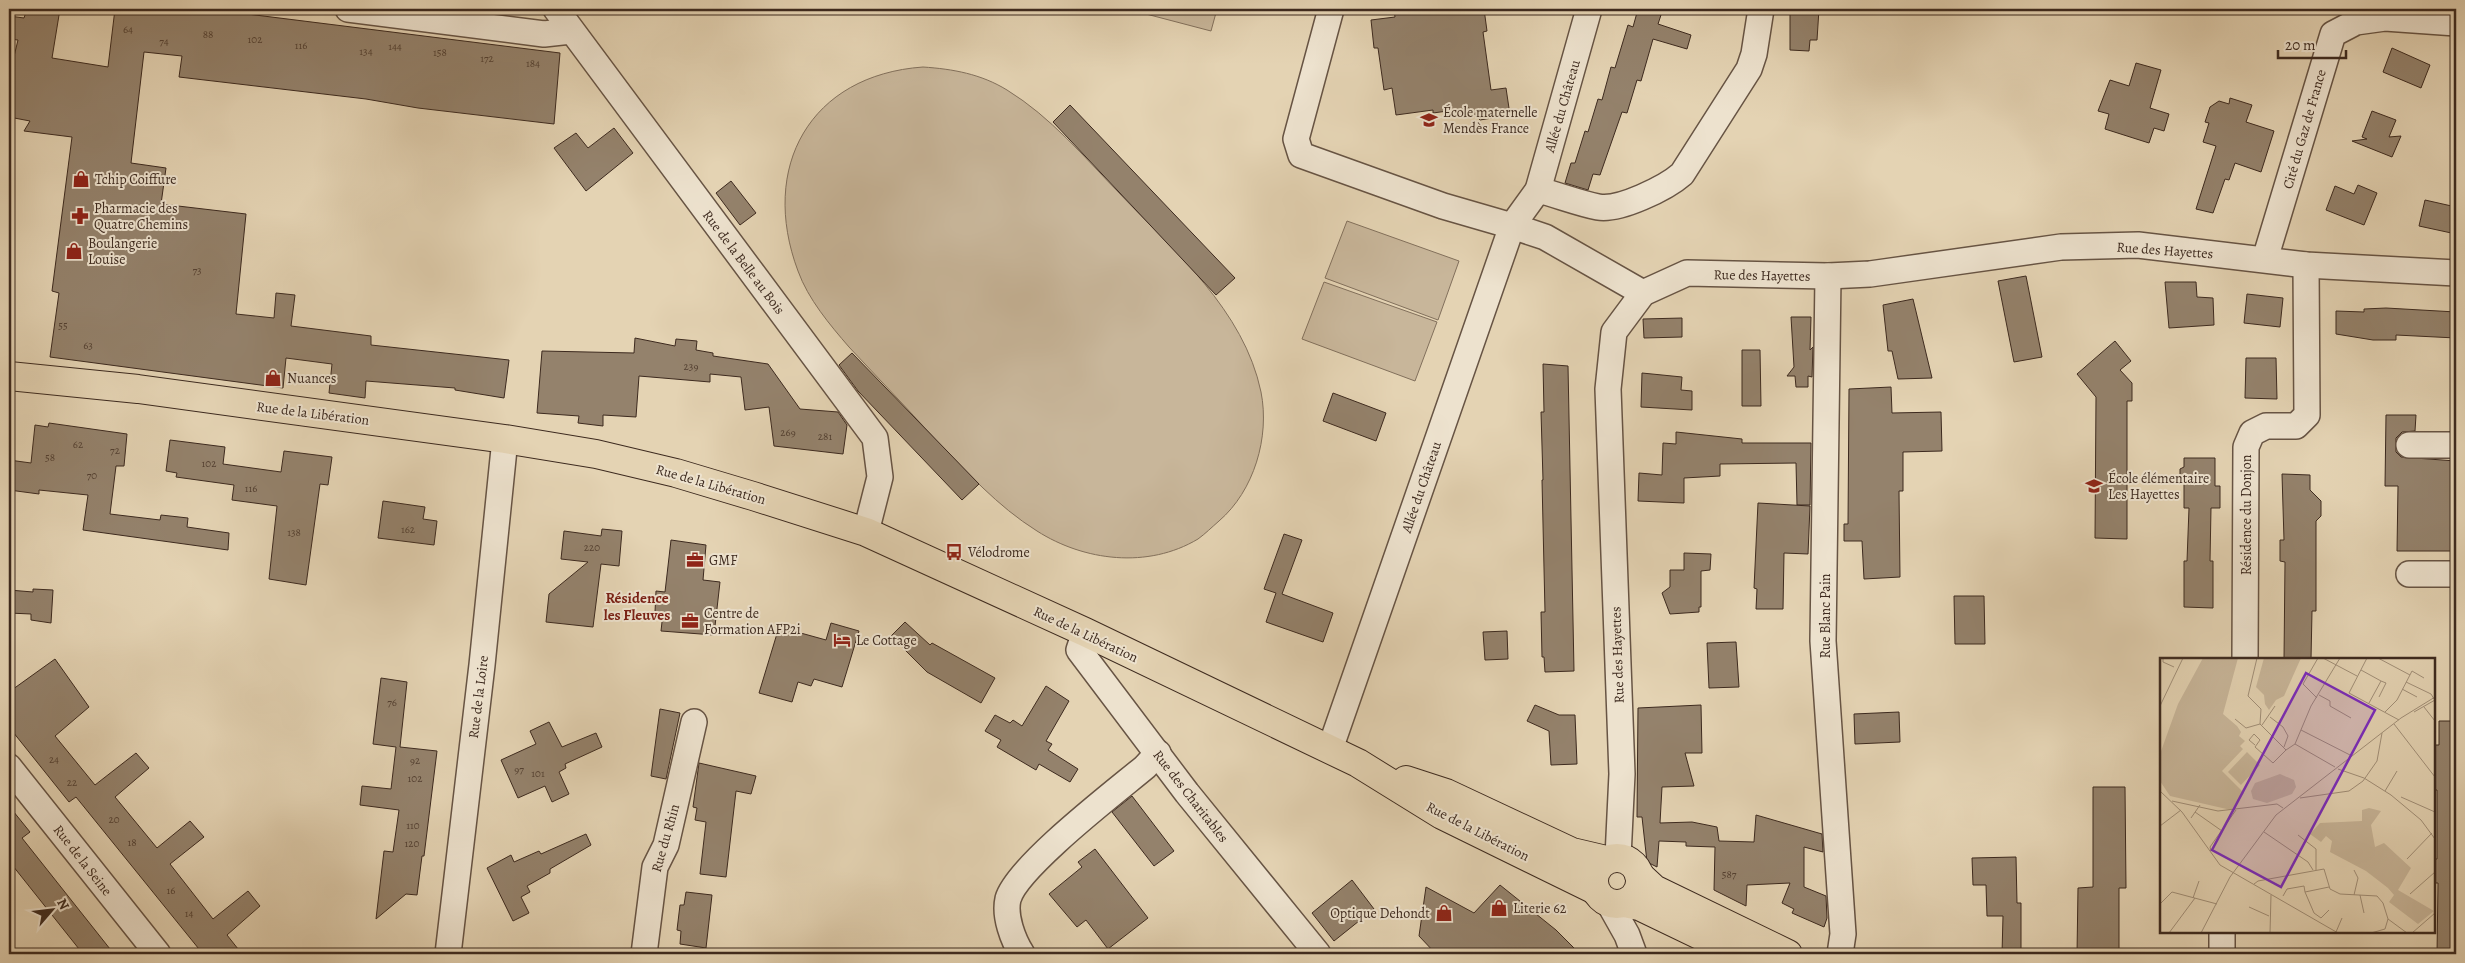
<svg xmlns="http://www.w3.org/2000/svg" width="2465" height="963" font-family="Alegreya,serif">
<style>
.green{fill:#c8b69a;stroke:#82705c}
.building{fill:#94826c;stroke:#3d2a1f}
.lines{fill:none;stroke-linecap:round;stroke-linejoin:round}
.minor-casing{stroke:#675444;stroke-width:28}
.major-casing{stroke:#3d2a1f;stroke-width:30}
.minor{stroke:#ede2ce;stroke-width:25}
.major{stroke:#e4d3b3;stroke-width:28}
.labels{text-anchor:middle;stroke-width:4;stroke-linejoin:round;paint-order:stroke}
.number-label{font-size:11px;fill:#534032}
.street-label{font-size:14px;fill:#3d2a1f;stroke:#ede2ce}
.poi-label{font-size:14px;fill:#3d2a1f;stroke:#ede2ce;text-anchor:start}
.neighbourhood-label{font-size:15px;font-weight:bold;fill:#7a1f14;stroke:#ede2ce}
.inset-road{fill:none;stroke:#a18f78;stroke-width:1}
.view{fill:#7b2cbf;fill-opacity:0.15;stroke:#7b2cbf;stroke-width:2.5}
.inset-edge{fill:none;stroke:#3d2a1f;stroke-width:2.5}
</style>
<rect width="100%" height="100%" fill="#e4d3b3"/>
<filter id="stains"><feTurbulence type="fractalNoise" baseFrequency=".004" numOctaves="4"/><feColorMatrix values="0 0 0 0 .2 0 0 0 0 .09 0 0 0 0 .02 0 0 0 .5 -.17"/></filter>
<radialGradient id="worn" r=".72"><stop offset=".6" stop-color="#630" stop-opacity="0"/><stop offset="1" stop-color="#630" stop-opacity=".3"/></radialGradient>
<g class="green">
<polygon points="1127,9 1217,9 1211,31"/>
<path d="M923,67C953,69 981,74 1007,90C1051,117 1084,157 1120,194C1174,251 1244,310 1261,392C1270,437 1254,491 1219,521C1212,527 1205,534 1198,539C1148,569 1084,561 1037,531C997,506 967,472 935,439C907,408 878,378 849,347C830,325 808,299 798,271C759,167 810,75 923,67Z"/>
<polygon points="1347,221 1459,261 1438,320 1325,278"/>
<polygon points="1324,282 1437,322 1415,381 1302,339"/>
</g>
<g class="building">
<polygon points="27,9 60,9 52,58 108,67 115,9 207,9 560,53 554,124 418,108 366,99 179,77 182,56 144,52 131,163 166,168 161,204 246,214 236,314 274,318 276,293 295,295 291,326 371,336 371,345 509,360 504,398 455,390 455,388 366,381 365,398 329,393 332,364 286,358 283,388 50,357 59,293 52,291 72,137 24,131 30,121 9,117 9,77 18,40 9,39 9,16 24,18"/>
<polygon points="1394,9 1484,9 1487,31 1483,32 1491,90 1506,88 1510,115 1480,120 1469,108 1433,113 1433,110 1396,115 1392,88 1384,90 1378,48 1374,48 1371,20 1395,17"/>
<polygon points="1638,9 1663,9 1658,24 1691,35 1687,49 1653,39 1641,81 1637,80 1627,113 1622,112 1600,175 1593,174 1588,190 1565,183 1571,163 1575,163 1585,131 1588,132 1598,99 1602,100 1611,67 1615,68 1628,25 1633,27"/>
<polygon points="1794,9 1819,9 1817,40 1810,40 1809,51 1790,50 1790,11 1794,11"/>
<polygon points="2392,48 2430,65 2421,88 2383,72"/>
<polygon points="2136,63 2161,70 2150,108 2169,114 2164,131 2154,128 2149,143 2105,129 2109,114 2098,111 2110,80 2129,86"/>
<polygon points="2230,98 2252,105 2246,122 2274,131 2261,172 2235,163 2229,180 2225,179 2213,213 2196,209 2216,146 2203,142 2209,123 2205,122 2210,107 2219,101 2229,104"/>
<polygon points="1070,105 1235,278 1216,295 1053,122"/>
<polygon points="2372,111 2396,120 2389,137 2401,136 2392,157 2352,141 2367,139 2362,137"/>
<polygon points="614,128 633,153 586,191 554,148 576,133 588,148"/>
<polygon points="731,181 756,213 740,225 716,193"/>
<polygon points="2358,185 2377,193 2364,225 2326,210 2335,186 2354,194"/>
<polygon points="2425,200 2456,207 2456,234 2419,226"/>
<polygon points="2026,276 2042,357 2014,362 1998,281"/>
<polygon points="2165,282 2196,282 2197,297 2213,298 2214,325 2169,328"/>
<polygon points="2247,294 2283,298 2280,327 2244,323"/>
<polygon points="1913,299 1932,378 1898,379 1892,351 1888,351 1883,305"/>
<polygon points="2386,308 2456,312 2456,338 2396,335 2396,340 2373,340 2336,334 2336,311 2364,312 2364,309"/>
<polygon points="1791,317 1811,317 1810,350 1813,347 1812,377 1808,376 1808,387 1796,387 1795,376 1787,376 1794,367"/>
<polygon points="1682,318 1682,337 1644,338 1643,319"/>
<polygon points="635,338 675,346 676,339 697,341 696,350 713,353 713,356 768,364 800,409 838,412 847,425 843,454 774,446 769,407 745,410 741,377 710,374 710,382 639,376 636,417 603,415 603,426 578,423 579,416 537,413 542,351 634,353"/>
<polygon points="2115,341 2131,361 2120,370 2132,383 2132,401 2127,401 2127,539 2095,538 2096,397 2077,374"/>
<polygon points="1742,350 1760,350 1761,406 1742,406"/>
<polygon points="852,353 979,484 962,500 858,391 839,365"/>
<polygon points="2246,358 2276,358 2277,399 2245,398"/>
<polygon points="1543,364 1568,366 1574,671 1545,672 1544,657 1542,657 1541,612 1545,612 1542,480 1543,480 1541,412 1544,412"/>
<polygon points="1642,373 1682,377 1681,390 1692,391 1692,410 1641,407"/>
<polygon points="1891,387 1892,413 1941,412 1942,451 1903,452 1903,491 1899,491 1900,577 1864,579 1862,541 1844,541 1844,524 1848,524 1849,389"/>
<polygon points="1333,393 1386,413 1376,441 1323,421"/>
<polygon points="2386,415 2416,415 2415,431 2402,432 2396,438 2396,452 2401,457 2456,461 2456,551 2397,551 2398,486 2385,486"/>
<polygon points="49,423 127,434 124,466 116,466 110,514 160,520 161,515 188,518 187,527 229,533 228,550 83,530 88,495 39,490 39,494 9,490 9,460 31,463 35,425 48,427"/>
<polygon points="1676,432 1742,439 1742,443 1811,443 1810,505 1797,505 1796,463 1720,464 1720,476 1684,478 1684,503 1638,501 1639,473 1662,475 1663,443 1676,444"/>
<polygon points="170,440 225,447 223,464 281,472 284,451 332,457 328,485 320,484 306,585 269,579 277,506 232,500 234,485 176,477 177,473 166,471"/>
<polygon points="2184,458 2215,458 2215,486 2220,486 2220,508 2211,508 2210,561 2213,561 2213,608 2184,607 2184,561 2187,561 2189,508 2184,508 2184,484 2180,480 2180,469 2184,467"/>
<polygon points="2282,474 2310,475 2310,490 2321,501 2321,516 2316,521 2316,611 2312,611 2311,659 2284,659 2285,562 2280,561 2280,540 2284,540"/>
<polygon points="383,501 425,507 423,519 437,521 434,545 378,538"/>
<polygon points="1758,503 1810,506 1808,554 1784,553 1783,609 1756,609 1757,589 1754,588"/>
<polygon points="602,529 622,531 619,566 601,564 593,627 546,622 549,594 588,562 561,559 564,531 601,536"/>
<polygon points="1284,534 1302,540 1282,594 1333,613 1323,642 1266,622 1276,593 1264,589"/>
<polygon points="671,540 706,545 703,580 720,582 714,635 661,631 663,613 655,612 656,591 665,592"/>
<polygon points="1684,553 1711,554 1710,570 1701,571 1701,607 1699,607 1699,612 1670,614 1662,593 1670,587 1670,570 1684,570"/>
<polygon points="33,589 53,590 51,623 31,620 31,614 9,613 9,590 33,592"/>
<polygon points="1954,596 1984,596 1985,644 1955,644"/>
<polygon points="905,622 930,645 932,643 995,678 981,703 927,672 891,636"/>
<polygon points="831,623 859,631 842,687 814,679 811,686 798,682 792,702 759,693 779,627 826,640"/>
<polygon points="1507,631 1508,659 1485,660 1483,632"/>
<polygon points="1736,642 1739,687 1709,688 1707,643"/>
<polygon points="55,659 89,707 55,736 95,785 136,753 149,768 115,797 157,848 190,821 204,837 170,864 213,919 248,891 260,906 227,935 242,954 203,954 76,797 69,802 9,727 9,692"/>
<polygon points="381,678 407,682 400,747 437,751 424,856 422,856 417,895 406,894 376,919 384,851 393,852 399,810 360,805 362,786 391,789 396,747 373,744"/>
<polygon points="1046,686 1069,701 1046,741 1052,744 1048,750 1078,769 1070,782 1039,764 1036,770 997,747 1001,740 985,731 995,715 1010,723 1013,720 1022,726"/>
<polygon points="1535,705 1559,715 1575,715 1577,764 1551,765 1549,731 1527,721"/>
<polygon points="1701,705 1702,753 1685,753 1694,786 1662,787 1660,823 1692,822 1717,827 1719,841 1754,842 1756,815 1822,834 1823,852 1804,847 1804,887 1826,896 1827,918 1824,927 1792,913 1794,909 1782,903 1790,883 1747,885 1746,906 1714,890 1715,847 1686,846 1686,842 1659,841 1657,867 1647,862 1642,817 1637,817 1638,708"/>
<polygon points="660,709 680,713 666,779 651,776"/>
<polygon points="1899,712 1900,742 1855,744 1854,714"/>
<polygon points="2439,721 2456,721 2456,954 2437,954 2438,883 2434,883 2434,859 2437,859 2437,790 2434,790 2434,745 2439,745"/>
<polygon points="549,722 562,747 596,733 602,747 565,764 566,768 559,772 569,794 552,802 545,786 518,798 501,760 536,744 530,731"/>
<polygon points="699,763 756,776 751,794 736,791 726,877 700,874 706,822 695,820 697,808 693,807"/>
<polygon points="2093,787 2125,787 2126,888 2119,888 2119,954 2077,954 2078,888 2093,887"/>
<polygon points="1132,796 1174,851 1154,866 1112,812"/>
<polygon points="9,806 30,832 22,838 114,954 83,954 9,861"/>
<polygon points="586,834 591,845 550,869 550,873 527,886 530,892 521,897 529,913 513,921 487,868 511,855 514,862 539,851 541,854"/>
<polygon points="1095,849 1148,918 1108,949 1086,920 1077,927 1049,894 1082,867 1078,862"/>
<polygon points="2016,857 2017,903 2021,903 2021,954 2002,954 2003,916 1987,916 1986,885 1973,885 1972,858"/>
<polygon points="1352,880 1374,909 1334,941 1312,913"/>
<polygon points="1500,885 1556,930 1580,954 1436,954 1419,936 1426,887 1474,913"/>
<polygon points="686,892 712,895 706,948 680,944 681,931 677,930 680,905 684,905"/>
</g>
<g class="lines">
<g class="minor-casing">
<g id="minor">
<polyline points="348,9 544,34 571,31"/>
<polyline points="556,9 875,438 880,477 866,532"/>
<polyline points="1589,9 1538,190 1512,226 1545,237 1643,293"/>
<path d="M1538,190C1558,195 1578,203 1598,207C1619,211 1666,188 1682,174L1749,69L1754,54L1761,9"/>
<polyline points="2265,259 2333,34 2356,22 2385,18 2456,23"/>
<polyline points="1828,276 1823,641 1843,934 1840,954"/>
<polyline points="2409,445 2456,445"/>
<polyline points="2409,574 2456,574"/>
<polyline points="1085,632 1079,650 1187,793 1318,954"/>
<polyline points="2245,659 2246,447 2252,433 2266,426 2296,426 2307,415 2306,265"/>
<polyline points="1330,749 1512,226 1443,206 1301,155 1296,139 1331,9"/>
<polyline points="9,767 158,954"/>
<polyline points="1618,857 1622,774 1608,389 1614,332 1643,293 1687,273 1828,276 1870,274 2061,247 2138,245 2306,265 2456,273"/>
<polyline points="1609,903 1627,935 1634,954"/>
<polyline points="2222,932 2222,954"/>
<polyline points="448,954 482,665 505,439"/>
<polyline points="644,954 655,867 666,845 694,722"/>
<path d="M1022,954C1013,940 1004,916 1008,899C1017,867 1115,792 1145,767L1158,753"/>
</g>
</g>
<g class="major-casing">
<g id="major">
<polyline points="9,376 138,389 505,439 596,454 676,473 753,496 866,532 1085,632 1358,763 1442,815 1595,890"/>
<polyline points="1406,780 1446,793 1572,852 1606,860"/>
<circle cx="1617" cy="881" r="23"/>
<polyline points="1639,875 1654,889 1788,954"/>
<polyline points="1625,903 1639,906 1739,954"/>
</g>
</g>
<use href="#minor" class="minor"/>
<use href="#major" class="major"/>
</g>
<defs>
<g id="school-bare" transform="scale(1.35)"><path d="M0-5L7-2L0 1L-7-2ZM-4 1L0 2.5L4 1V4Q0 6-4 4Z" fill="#8f2418" stroke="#ede2ce" stroke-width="2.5" paint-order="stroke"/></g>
<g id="shop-bare" transform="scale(1.35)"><path d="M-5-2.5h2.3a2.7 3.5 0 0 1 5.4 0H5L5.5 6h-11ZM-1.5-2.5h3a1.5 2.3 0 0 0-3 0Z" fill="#8f2418" stroke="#ede2ce" stroke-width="2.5" paint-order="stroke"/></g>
<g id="pharmacy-bare" transform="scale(1.35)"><path d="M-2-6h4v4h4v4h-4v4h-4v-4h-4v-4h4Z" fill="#8f2418" stroke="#ede2ce" stroke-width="2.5" paint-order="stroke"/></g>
<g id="bus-bare" transform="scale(1.35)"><path d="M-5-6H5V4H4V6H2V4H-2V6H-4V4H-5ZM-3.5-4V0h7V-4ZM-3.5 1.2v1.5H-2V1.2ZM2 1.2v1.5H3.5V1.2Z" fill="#8f2418" stroke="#ede2ce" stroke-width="2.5" paint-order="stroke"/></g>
<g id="office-bare" transform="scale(1.35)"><path d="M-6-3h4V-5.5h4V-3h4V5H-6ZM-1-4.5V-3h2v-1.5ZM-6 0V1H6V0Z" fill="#8f2418" stroke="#ede2ce" stroke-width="2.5" paint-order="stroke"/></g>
<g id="hotel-bare" transform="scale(1.35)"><path d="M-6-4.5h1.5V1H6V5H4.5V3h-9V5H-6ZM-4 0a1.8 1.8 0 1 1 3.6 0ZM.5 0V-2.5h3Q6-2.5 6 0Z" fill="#8f2418" stroke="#ede2ce" stroke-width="2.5" paint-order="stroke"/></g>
</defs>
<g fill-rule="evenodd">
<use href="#school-bare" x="1429" y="120"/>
<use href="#shop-bare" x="81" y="179"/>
<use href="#pharmacy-bare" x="80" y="216"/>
<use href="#shop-bare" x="74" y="251"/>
<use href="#shop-bare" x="273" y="378"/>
<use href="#school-bare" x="2094" y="486"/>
<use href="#bus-bare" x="954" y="552"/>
<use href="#office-bare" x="695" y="560"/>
<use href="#office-bare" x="690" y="621"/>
<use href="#hotel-bare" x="842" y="640"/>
<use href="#shop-bare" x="1499" y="908"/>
<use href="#shop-bare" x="1444" y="913"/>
</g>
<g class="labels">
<g class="number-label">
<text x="128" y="33">64</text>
<text x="208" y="38">88</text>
<text x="255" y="43">102</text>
<text x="164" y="45">74</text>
<text x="301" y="49">116</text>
<text x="395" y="50">144</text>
<text x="366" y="55">134</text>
<text x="440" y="56">158</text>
<text x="487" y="62">172</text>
<text x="533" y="67">184</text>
<text x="197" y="274">73</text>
<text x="63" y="329">55</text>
<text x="88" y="349">63</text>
<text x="691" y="370">239</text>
<text x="788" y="436">269</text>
<text x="825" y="440">281</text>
<text x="78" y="448">62</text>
<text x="115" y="454">72</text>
<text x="50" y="461">58</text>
<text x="209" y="467">102</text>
<text x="92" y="479">70</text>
<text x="251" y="492">116</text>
<text x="408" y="533">162</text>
<text x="294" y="536">138</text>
<text x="592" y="551">220</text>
<text x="392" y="706">76</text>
<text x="54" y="763">24</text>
<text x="415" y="764">92</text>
<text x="519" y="773">97</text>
<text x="538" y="777">101</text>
<text x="415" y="782">102</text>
<text x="72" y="786">22</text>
<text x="114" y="823">20</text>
<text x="413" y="829">110</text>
<text x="132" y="846">18</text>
<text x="412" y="847">120</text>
<text x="1729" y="878">587</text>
<text x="171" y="894">16</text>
<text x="189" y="917">14</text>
</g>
<g class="street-label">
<text transform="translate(1562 106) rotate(-74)" y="5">Allée du Château</text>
<text transform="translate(2304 129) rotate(-74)" y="5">Cité du Gaz de France</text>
<text transform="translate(2165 250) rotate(4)" y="5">Rue des Hayettes</text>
<text transform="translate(744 262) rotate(53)" y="5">Rue de la Belle au Bois</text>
<text transform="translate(1762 275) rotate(1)" y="5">Rue des Hayettes</text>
<text transform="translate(313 413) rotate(7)" y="5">Rue de la Libération</text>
<text transform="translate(711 484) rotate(16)" y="5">Rue de la Libération</text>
<text transform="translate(1421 487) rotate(-71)" y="5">Allée du Château</text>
<text transform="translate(2246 515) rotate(-90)" y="5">Résidence du Donjon</text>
<text transform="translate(1825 616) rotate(-90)" y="5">Rue Blanc Pain</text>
<text transform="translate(1086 634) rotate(25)" y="5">Rue de la Libération</text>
<text transform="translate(1617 655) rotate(-92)" y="5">Rue des Hayettes</text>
<text transform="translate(478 697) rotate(-83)" y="5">Rue de la Loire</text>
<text transform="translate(1191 796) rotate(52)" y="5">Rue des Charitables</text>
<text transform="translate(1478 831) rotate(27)" y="5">Rue de la Libération</text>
<text transform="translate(665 838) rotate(-74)" y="5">Rue du Rhin</text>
<text transform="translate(83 860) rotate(52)" y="5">Rue de la Seine</text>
</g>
<g class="poi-label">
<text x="1443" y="117">École maternelle<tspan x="1443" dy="16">Mendès France</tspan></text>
<text x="95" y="184">Tchip Coiffure</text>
<text x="94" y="213">Pharmacie des<tspan x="94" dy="16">Quatre Chemins</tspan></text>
<text x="88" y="248">Boulangerie<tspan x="88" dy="16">Louise</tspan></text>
<text x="287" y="383">Nuances</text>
<text x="2108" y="483">École élémentaire<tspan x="2108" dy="16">Les Hayettes</tspan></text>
<text x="968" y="557">Vélodrome</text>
<text x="709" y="565">GMF</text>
<text x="704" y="618">Centre de<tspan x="704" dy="16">Formation AFP2i</tspan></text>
<text x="856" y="645">Le Cottage</text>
<text x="1513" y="913">Literie 62</text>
<text x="1430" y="918" text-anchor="end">Optique Dehondt</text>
</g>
<g class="neighbourhood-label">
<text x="637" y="603">Résidence<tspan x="637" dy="17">les Fleuves</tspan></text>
</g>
</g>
<g transform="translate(2160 658)">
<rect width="275" height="275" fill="#e4d3b3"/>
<path d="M43,0H78L63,56L77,68L81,74L79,78L85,83L80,88L83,91L62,113L84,135L71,152L10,138L0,123V96L18,46ZM104,0H141L124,38L116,42L109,52L105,46L104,37L96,29ZM87,94L100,107L81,127L68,114ZM120,116L134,122L136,129L132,136L107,145L93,141L91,133L95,125ZM209,150L221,153L211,167L215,189L224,185L251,210L238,232L274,253L258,266L229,244L234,237L228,230L206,213L170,194L172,183L166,178L161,184L150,176L160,165L202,163V152Z" fill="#c8b69a"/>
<path class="inset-road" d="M3,0V4L14,9M97,0L88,38L101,51L100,66L126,92L135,86M163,0L197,18M207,0L189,35L239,62M218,0L250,17M201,12L221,23M246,24L271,36L274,41M242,31L257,39M159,37L170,43V48L191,60M157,40L143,26L158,0M209,45L221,23L226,25L219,39M0,48L23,0M264,49L275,63M225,54L237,42L252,13L264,20M254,54L275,42M110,59L123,69L128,78L124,89M75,61L86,70L100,66M234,66L275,119M102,67L115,48M141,72L192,98M95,87L89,82L94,76L100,82L95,89L113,105L126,92M175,109L135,86L151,48L180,0M178,111L204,120L231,137L261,162L275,181M0,133L22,154L60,207L178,275M225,133L237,113M241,139L275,154M140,140L189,133L203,123L217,103L222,75M12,143L58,153L117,146L123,150M35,154L62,173M31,160L40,147M0,168L21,152M104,174L148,204L153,212M138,177L156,191V212M51,193L50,189L76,152M247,201L272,175M194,212L198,220L194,237M94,226L98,223L164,211L170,231L180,236L217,238L223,245L228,261L247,275M169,229L145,234L154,255L161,260L169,252M250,236L275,214M200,237L204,255M123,238L127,231L144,228L145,234M33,240L39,223M0,246L12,234L57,246M89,249L109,258M176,274L182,260M9,275L35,240M41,275L70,219L116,157L241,60L275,39M110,275L111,237M211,275L225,271L228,261M252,275L275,255"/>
<path class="view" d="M146,15L215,52L121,229L52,192Z"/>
<rect width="275" height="275" class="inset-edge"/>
</g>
<rect width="2465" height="963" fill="none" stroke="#e4d3b3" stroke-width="30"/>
<rect x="10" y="10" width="2445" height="943" fill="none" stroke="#3d2a1f" stroke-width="2.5"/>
<rect x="15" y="15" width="2435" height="933" fill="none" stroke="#3d2a1f"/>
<g transform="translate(52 910) rotate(62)" stroke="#ede2ce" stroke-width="4" paint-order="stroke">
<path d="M0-4L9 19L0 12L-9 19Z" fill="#3d2a1f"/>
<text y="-8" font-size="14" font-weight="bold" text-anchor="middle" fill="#3d2a1f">N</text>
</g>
<path d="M2278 50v8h68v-8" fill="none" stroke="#3d2a1f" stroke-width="2.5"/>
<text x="2285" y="50" font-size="15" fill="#3d2a1f" stroke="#ede2ce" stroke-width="4" paint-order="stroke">20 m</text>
<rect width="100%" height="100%" filter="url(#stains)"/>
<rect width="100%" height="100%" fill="url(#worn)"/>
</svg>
